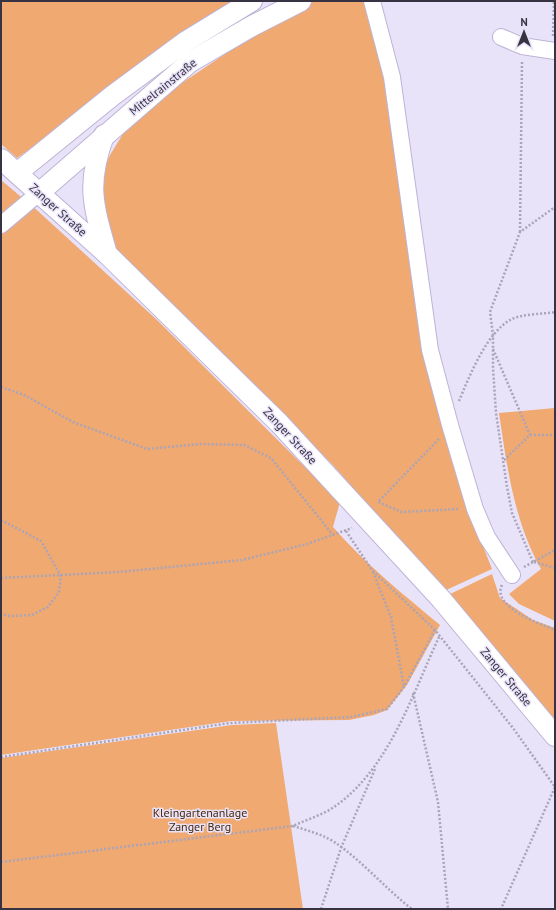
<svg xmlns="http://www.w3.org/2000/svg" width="556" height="910" font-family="'PT Sans',sans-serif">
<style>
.green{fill:#f0a970}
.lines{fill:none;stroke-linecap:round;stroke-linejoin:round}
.minor-casing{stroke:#beb3d6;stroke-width:18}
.tertiary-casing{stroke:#beb3d6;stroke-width:22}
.path{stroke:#aaa4b8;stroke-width:2.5;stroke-dasharray:2 2;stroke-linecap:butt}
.minor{stroke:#fff;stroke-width:16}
.tertiary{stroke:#fff;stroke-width:20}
.labels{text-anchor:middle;stroke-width:3;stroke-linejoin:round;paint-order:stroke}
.street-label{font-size:12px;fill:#383342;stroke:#e9e3f9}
.park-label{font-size:12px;fill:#47280b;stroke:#e9e3f9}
</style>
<rect width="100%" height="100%" fill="#e9e3f9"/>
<g class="green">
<polygon points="1,1 239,1 17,158 1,144"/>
<polygon points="312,1 365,1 392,77 429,351 477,531 492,569 444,591 332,464 213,349 120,254 104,230 102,172 110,155 126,129 167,93 237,46"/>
<path d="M1,180L39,212L156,319L340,502L333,527C365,564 403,594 440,625L407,685L387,710L374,715L349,720L231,721L1,755Z"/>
<path d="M555,408V621L519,604L509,594L541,569C514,521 507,467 499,413Z"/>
<polygon points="492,574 500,598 533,620 555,628 555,721 518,675 448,595"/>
<polygon points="276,723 303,909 1,909 1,758 232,725"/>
</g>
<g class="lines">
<g class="minor-casing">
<g id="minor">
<polyline points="372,1 392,77 430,350 450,425 475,509 487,537 512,575"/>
<polyline points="501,37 522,46 555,51"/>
<polyline points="1,225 39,193"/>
</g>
</g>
<g class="tertiary-casing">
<g id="tertiary">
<path d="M104,135C86,185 93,205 107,254"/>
<polyline points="1,159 107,254 279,423 441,599 555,736"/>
<polyline points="17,173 112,96 185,42 252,1"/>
<polyline points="39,193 190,62 252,26 301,1"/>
</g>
</g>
<g class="path">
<polyline points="553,36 554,1"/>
<polyline points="520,232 522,61"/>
<polyline points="493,349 530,435"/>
<polyline points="1,387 24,395 73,422 147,449 200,444 244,445 271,458 333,535"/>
<path d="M459,401C469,377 487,331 512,319C522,314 544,314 555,312"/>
<polyline points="439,439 378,502 402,512 459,509"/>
<polyline points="504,460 530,435 555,435"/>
<polyline points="1,520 41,541 61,576 59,592 48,607 32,615 10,616 1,614"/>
<polyline points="346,531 372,570 435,630 513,728 555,787 501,909"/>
<polyline points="533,562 512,513 507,487 496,413 493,368 493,335 490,312 520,232 555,207"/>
<polyline points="534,562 555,568"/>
<polyline points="524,567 555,550"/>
<polyline points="373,572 391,617 404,687"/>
<polyline points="1,578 119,572 242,560 307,544 352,528"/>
<path d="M502,585C491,607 541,624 555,630"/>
<polyline points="413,693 438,802 448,909"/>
<polyline points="1,757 230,723 351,717 387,709 404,687 435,630"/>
<path d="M293,826C303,829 313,832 323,836C351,848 385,889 412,909"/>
<path d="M1,862L293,826C306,820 322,815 334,807C389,769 412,695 439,637"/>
<polyline points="321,909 341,848 375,769"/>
</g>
<use href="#minor" class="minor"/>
<use href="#tertiary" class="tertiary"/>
</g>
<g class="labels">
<g class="street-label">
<text transform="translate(163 87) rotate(-39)" y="4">Mittelrainstraße</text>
<text transform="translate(58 210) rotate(42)" y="4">Zanger Straße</text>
<text transform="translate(290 436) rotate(47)" y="4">Zanger Straße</text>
<text transform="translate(506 677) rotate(50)" y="4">Zanger Straße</text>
</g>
<g class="park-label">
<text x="200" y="817">Kleingartenanlage<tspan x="200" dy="14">Zanger Berg</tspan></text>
</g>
</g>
<rect width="556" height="910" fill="none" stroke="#383342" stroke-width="4"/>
<g transform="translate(524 32)" stroke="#e9e3f9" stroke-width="3" paint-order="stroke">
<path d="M0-3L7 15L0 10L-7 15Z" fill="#383342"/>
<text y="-6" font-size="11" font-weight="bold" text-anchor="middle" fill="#383342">N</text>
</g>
</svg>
